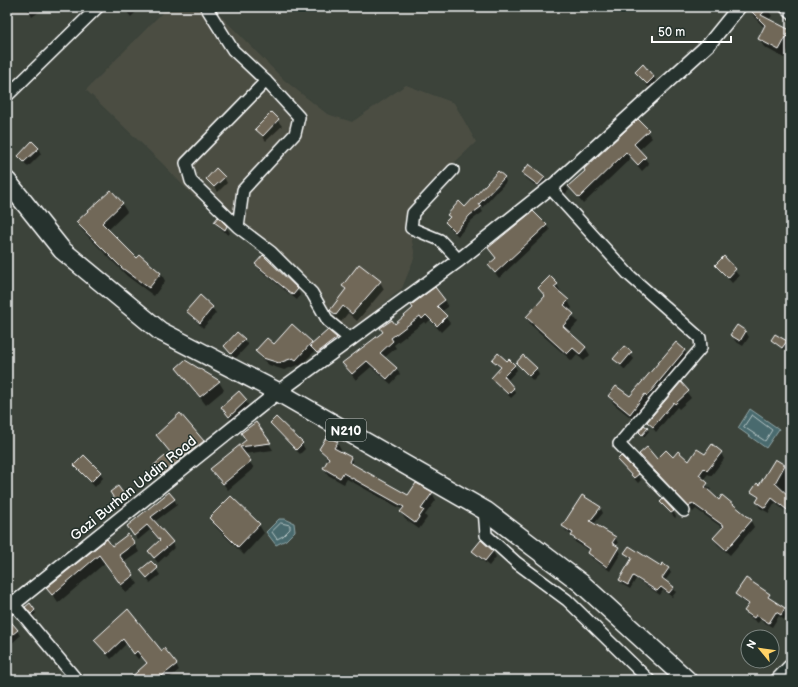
<svg xmlns="http://www.w3.org/2000/svg" width="798" height="687" font-family="'Balsamiq Sans',sans-serif">
<style>
.built{fill:#4c4e43}
.water{fill:#486b6e;stroke:#91a6a8}
.shadow{fill:#0007}
.lines{fill:none;stroke-linecap:round;stroke-linejoin:round}
.shore{stroke:#b6c4c5;stroke-width:1}
.building{fill:#716859;stroke:#fff}
.minor-casing{stroke:#fff;stroke-width:14}
.tertiary-casing{stroke:#fff;stroke-width:16}
.trunk-casing{stroke:#fff;stroke-width:21}
.minor{stroke:#26332d;stroke-width:11}
.tertiary{stroke:#26332d;stroke-width:13}
.trunk{stroke:#26332d;stroke-width:18}
.labels{text-anchor:middle;stroke-width:3;stroke-linejoin:round;paint-order:stroke}
.shield{fill:#26332d;stroke:#bec2c0;stroke-width:1}
.shield-label{font-size:13px;font-weight:bold;fill:#fff}
.street-label{font-size:14px;fill:#fff;stroke:#26332d}
</style>
<rect width="100%" height="100%" fill="#3c433a"/>
<filter id="ink" filterUnits="userSpaceOnUse"><feTurbulence type="fractalNoise" baseFrequency=".025" numOctaves="2"/><feDisplacementMap in="SourceGraphic" scale="8" xChannelSelector="R" yChannelSelector="G"/><feConvolveMatrix kernelMatrix="1 2 1 2 8 2 1 2 1" color-interpolation-filters="sRGB"/></filter>
<g filter="url(#ink)">
<polygon class="built" points="170,7 212,7 284,80 327,114 352,122 406,85 454,103 476,142 435,181 407,218 415,256 402,288 368,317 346,331 339,326 327,311 323,296 243,223 193,196 164,165 86,90 165,10"/>
<g class="water">
<polygon points="750,409 779,429 766,448 738,428"/>
<polygon points="279,519 285,519 294,523 295,531 286,540 276,545 266,532"/>
</g>
<g class="shadow">
<polygon points="27,7 46,7 32,17"/>
<polygon points="123,7 141,7 131,17"/>
<polygon points="753,7 766,7 772,16 768,20 789,31 791,35 791,44 784,58 764,47 759,39 765,28 755,18 750,10"/>
<polygon points="636,72 654,77 657,83 650,89"/>
<polygon points="272,113 282,126 266,141 256,129"/>
<polygon points="638,121 652,138 639,150 649,164 642,171 631,158 583,204 569,186"/>
<polygon points="38,148 41,154 28,167 19,156"/>
<polygon points="523,173 544,177 547,183 541,190 526,178"/>
<polygon points="224,177 227,183 218,192 207,179"/>
<polygon points="504,177 506,182 481,209 483,212 472,220 458,236 449,227 446,223 450,218 448,215 465,208"/>
<polygon points="566,186 569,190 565,194 562,190"/>
<polygon points="122,204 127,212 108,230 137,260 140,256 161,273 165,281 154,296 127,276 82,230 77,222"/>
<polygon points="215,222 226,227 230,233 228,235 219,227"/>
<polygon points="546,225 550,230 499,278 489,265 496,259 489,248"/>
<polygon points="724,258 739,276 732,283 716,265"/>
<polygon points="257,264 297,289 300,295 297,300 260,270"/>
<polygon points="380,282 384,289 357,321 348,313 341,322 336,318 331,310 346,291 343,286"/>
<polygon points="557,285 561,292 560,293 568,301 572,308 569,311 578,322 569,332 585,347 590,355 584,361 577,355 572,361 531,325 527,318 545,297 539,288"/>
<polygon points="444,300 448,307 441,312 450,323 441,332 430,320 426,324 424,322 394,345 396,348 384,358 396,368 400,374 391,384 371,367 356,380 347,369 343,363 395,325"/>
<polygon points="212,308 216,313 203,328 191,316 187,311"/>
<polygon points="737,326 746,332 749,337 743,346 735,341 732,335"/>
<polygon points="328,331 337,339 340,344 321,358 315,351 300,366 298,365 284,370 269,365 261,358 256,351 274,346 311,343 312,345"/>
<polygon points="244,340 248,345 235,359 225,346"/>
<polygon points="772,340 786,342 787,345 784,350"/>
<polygon points="624,347 634,359 625,370 614,359"/>
<polygon points="684,350 689,358 635,421 614,404 609,396 630,398"/>
<polygon points="493,360 514,365 517,370 507,381 516,393 511,398 492,378 501,369"/>
<polygon points="185,361 219,382 224,390 206,405 177,368"/>
<polygon points="517,363 536,369 539,375 533,381"/>
<polygon points="681,384 691,398 679,409 677,407 656,432 648,422"/>
<polygon points="239,393 250,407 233,422 222,408"/>
<polygon points="276,418 302,444 305,449 300,454 274,428 271,423"/>
<polygon points="256,423 273,450 244,454 254,468 228,490 212,469 247,441"/>
<polygon points="647,429 649,431 644,437 640,432"/>
<polygon points="157,435 203,442 206,447 165,479 158,470 171,453"/>
<polygon points="337,443 341,450 339,452 351,458 354,466 408,497 432,493 436,500 425,515 427,518 419,529 405,519 401,512 403,510 347,479 344,484 328,475 324,468 328,460 320,449"/>
<polygon points="721,453 724,459 711,476 708,474 703,480 711,490 709,492 720,502 751,521 754,527 730,555 718,545 714,539 723,528 696,509 693,512 643,460 640,454 657,460 673,459 689,462 705,455"/>
<polygon points="618,460 638,475 641,480 638,483"/>
<polygon points="775,461 791,470 791,515 775,503 769,513 760,508 757,502 759,499 752,492 760,486"/>
<polygon points="75,465 100,472 103,478 95,487"/>
<polygon points="582,496 601,509 599,509 586,524 587,525 601,509 603,513 594,524 615,537 618,543 616,547 621,553 610,571 592,558 589,553 590,551 575,542 573,536 566,531 563,526"/>
<polygon points="114,498 125,498 128,503 121,508"/>
<polygon points="174,499 177,505 154,522 175,547 158,563 149,551 160,541 150,530 138,540 128,527"/>
<polygon points="661,502 673,511 676,517 675,518"/>
<polygon points="211,519 259,525 264,533 244,555 216,527"/>
<polygon points="107,541 112,548 134,543 139,552 123,563 138,584 126,593 105,563 58,603 48,588"/>
<polygon points="481,541 493,552 496,557 489,566 477,556 473,551"/>
<polygon points="625,554 668,568 671,573 665,581 676,592 672,597 663,590 660,595 636,579 630,589 622,584 620,580 632,560"/>
<polygon points="151,562 160,575 150,583 142,571"/>
<polygon points="737,594 769,595 772,601 784,609 787,614 784,620 779,616 772,627 760,620 758,623 748,616 746,611 749,606 740,599"/>
<polygon points="28,610 34,611 36,613 33,616"/>
<polygon points="128,611 161,652 176,664 179,670 167,680 134,680 148,664 141,656 138,659 126,644 111,659 96,640"/>
<polygon points="7,624 17,630 20,636 10,645 7,642"/>
<polygon points="14,674 19,680 7,680"/>
</g>
<g class="lines">
<g class="shore">
<polygon points="752,415 772,430 765,441 744,427"/>
<polygon points="281,523 290,525 290,529 283,536 277,539 272,532"/>
</g>
</g>
<g class="building">
<polygon points="747,7 768,7 761,15 790,30 779,50 758,39 765,25"/>
<polygon points="643,64 654,77 647,84 635,72"/>
<polygon points="272,112 279,119 263,136 255,129"/>
<polygon points="638,119 649,130 634,144 646,157 638,165 626,152 579,198 568,186 585,171 584,169"/>
<polygon points="32,141 39,148 24,162 18,156"/>
<polygon points="529,164 545,177 538,185 522,173"/>
<polygon points="216,168 225,177 214,187 206,179"/>
<polygon points="498,171 505,177 479,204 481,207 470,215 455,232 445,222 450,217 447,215 459,201 465,207"/>
<polygon points="111,190 123,203 102,223 137,258 140,255 161,273 149,288 122,268 76,222"/>
<polygon points="533,211 547,225 495,273 488,265 496,258 488,248"/>
<polygon points="218,217 227,226 225,230 214,222"/>
<polygon points="263,255 298,289 293,295 255,264"/>
<polygon points="724,256 736,269 728,278 715,265"/>
<polygon points="359,264 381,281 352,314 343,306 336,315 330,310 346,289 342,286"/>
<polygon points="550,276 558,284 554,287 569,300 564,305 574,314 563,326 586,347 580,354 573,348 567,354 526,317 545,296 538,288"/>
<polygon points="435,287 445,300 437,306 447,316 437,326 426,315 422,319 420,316 391,338 393,341 380,353 397,368 387,379 367,361 352,374 342,363 383,332 380,328 392,320 395,324 413,308 411,305"/>
<polygon points="200,295 213,307 200,323 186,311"/>
<polygon points="292,324 312,342 296,360 293,358 279,363 263,358 255,351 267,338 274,344"/>
<polygon points="737,325 746,331 740,341 730,335"/>
<polygon points="328,330 337,338 317,353 310,346"/>
<polygon points="237,332 245,339 231,354 224,346"/>
<polygon points="775,334 787,341 782,348 771,340"/>
<polygon points="676,342 685,350 647,396 645,394 630,414 608,396 616,386 630,396"/>
<polygon points="624,346 632,352 621,365 613,359"/>
<polygon points="498,353 507,361 509,359 515,365 504,376 514,388 508,394 491,378 501,367 492,360"/>
<polygon points="523,355 537,368 529,376 516,363"/>
<polygon points="185,360 220,381 200,397 176,368"/>
<polygon points="681,382 689,391 675,404 674,402 653,427 647,422"/>
<polygon points="239,391 247,400 229,417 221,407"/>
<polygon points="180,413 204,441 161,475 154,465 170,452 156,435"/>
<polygon points="276,417 303,443 296,450 270,423"/>
<polygon points="256,422 271,443 240,447 251,461 223,484 210,469 246,440 241,433"/>
<polygon points="644,425 648,428 642,435 639,432"/>
<polygon points="327,436 338,442 334,448 351,457 349,462 408,495 416,483 433,492 421,509 424,510 415,523 400,512 404,507 343,473 340,478 323,468 329,458 319,449"/>
<polygon points="712,444 722,452 707,471 704,468 699,475 708,483 705,487 719,500 722,495 752,520 726,550 713,538 724,526 692,503 689,507 639,454 647,447 657,459 666,450 673,457 678,451 689,461 697,449 705,454"/>
<polygon points="84,455 101,472 91,482 74,465"/>
<polygon points="621,456 639,474 634,478 617,460"/>
<polygon points="775,459 785,465 775,483 791,498 791,513 772,498 765,508 756,502 759,497 751,492 757,483 759,485"/>
<polygon points="118,486 126,497 117,503 110,492"/>
<polygon points="169,492 175,499 151,517 173,542 154,558 148,551 160,540 147,525 134,536 127,526"/>
<polygon points="582,495 601,507 590,521 616,537 612,543 619,547 607,567 588,553 590,549 571,536 573,533 562,526"/>
<polygon points="231,496 260,524 238,547 209,518"/>
<polygon points="663,499 674,511 671,513 660,502"/>
<polygon points="128,534 135,543 119,555 134,575 121,585 99,555 52,595 46,588 107,539 112,546"/>
<polygon points="481,540 493,551 485,561 472,551"/>
<polygon points="629,546 661,566 662,563 669,568 662,578 674,587 669,593 661,587 657,591 633,576 628,585 619,580 632,558 624,553"/>
<polygon points="151,561 158,568 147,578 140,570"/>
<polygon points="746,578 770,594 768,597 785,608 781,615 776,612 769,623 756,615 754,618 744,611 749,604 735,594"/>
<polygon points="30,603 35,610 31,614 25,607"/>
<polygon points="128,609 162,651 164,648 177,664 157,680 128,680 147,663 137,651 134,654 123,639 107,654 94,640"/>
<polygon points="7,617 18,630 7,639"/>
</g>
<g class="lines">
<g class="minor-casing">
<g id="minor">
<polyline points="206,7 233,50 266,81"/>
<polyline points="785,7 791,13"/>
<polyline points="7,96 98,7"/>
<polyline points="453,170 413,213 411,228 440,240 459,260"/>
<polyline points="550,188 629,275 700,338 701,348 619,444 684,511"/>
<polyline points="238,227 191,181 186,163 266,81 299,117 295,134 243,190 238,227 271,252 312,293 328,321 351,340"/>
<polyline points="484,509 486,535 517,563 567,600 649,680"/>
<polyline points="7,596 77,680"/>
<polyline points="776,680 789,666"/>
</g>
</g>
<g class="tertiary-casing">
<polyline id="tertiary" points="7,609 278,392 459,260 556,183 709,44 739,7"/>
</g>
<g class="trunk-casing">
<polyline id="trunk" points="7,181 62,250 160,331 278,392 486,511 581,583 687,680"/>
</g>
<use href="#minor" class="minor"/>
<use href="#tertiary" class="tertiary"/>
<use href="#trunk" class="trunk"/>
</g>
</g>
<g class="labels">
<rect class="shield" x="326" y="419" width="40" height="22" rx="3"/>
<g class="shield-label">
<text x="346" y="435">N210</text>
</g>
<g class="street-label">
<text transform="translate(133 488) rotate(-39)" y="5">Gazi Burhan Uddin Road</text>
</g>
</g>
<rect width="798" height="687" fill="none" stroke="#26332d" stroke-width="24"/>
<rect x="12" y="12" width="774" height="663" fill="none" stroke="#fff" stroke-width="1.5" filter="url(#ink)"/>
<g transform="translate(760 649) rotate(299)"><circle r="19" fill="#26332d" stroke="#7d8581"/>
<path d="M0-3L7 15L0 10L-7 15Z" fill="#ffd166"/>
<text y="-6" font-size="11" font-weight="bold" text-anchor="middle" fill="#ffffff">N</text>
</g>
<path d="M652 36v6h79v-6" fill="none" stroke="#ffffff" stroke-width="2"/>
<text x="658" y="36" font-size="12" fill="#ffffff" stroke="#26332d" stroke-width="3" paint-order="stroke">50 m</text>
</svg>
